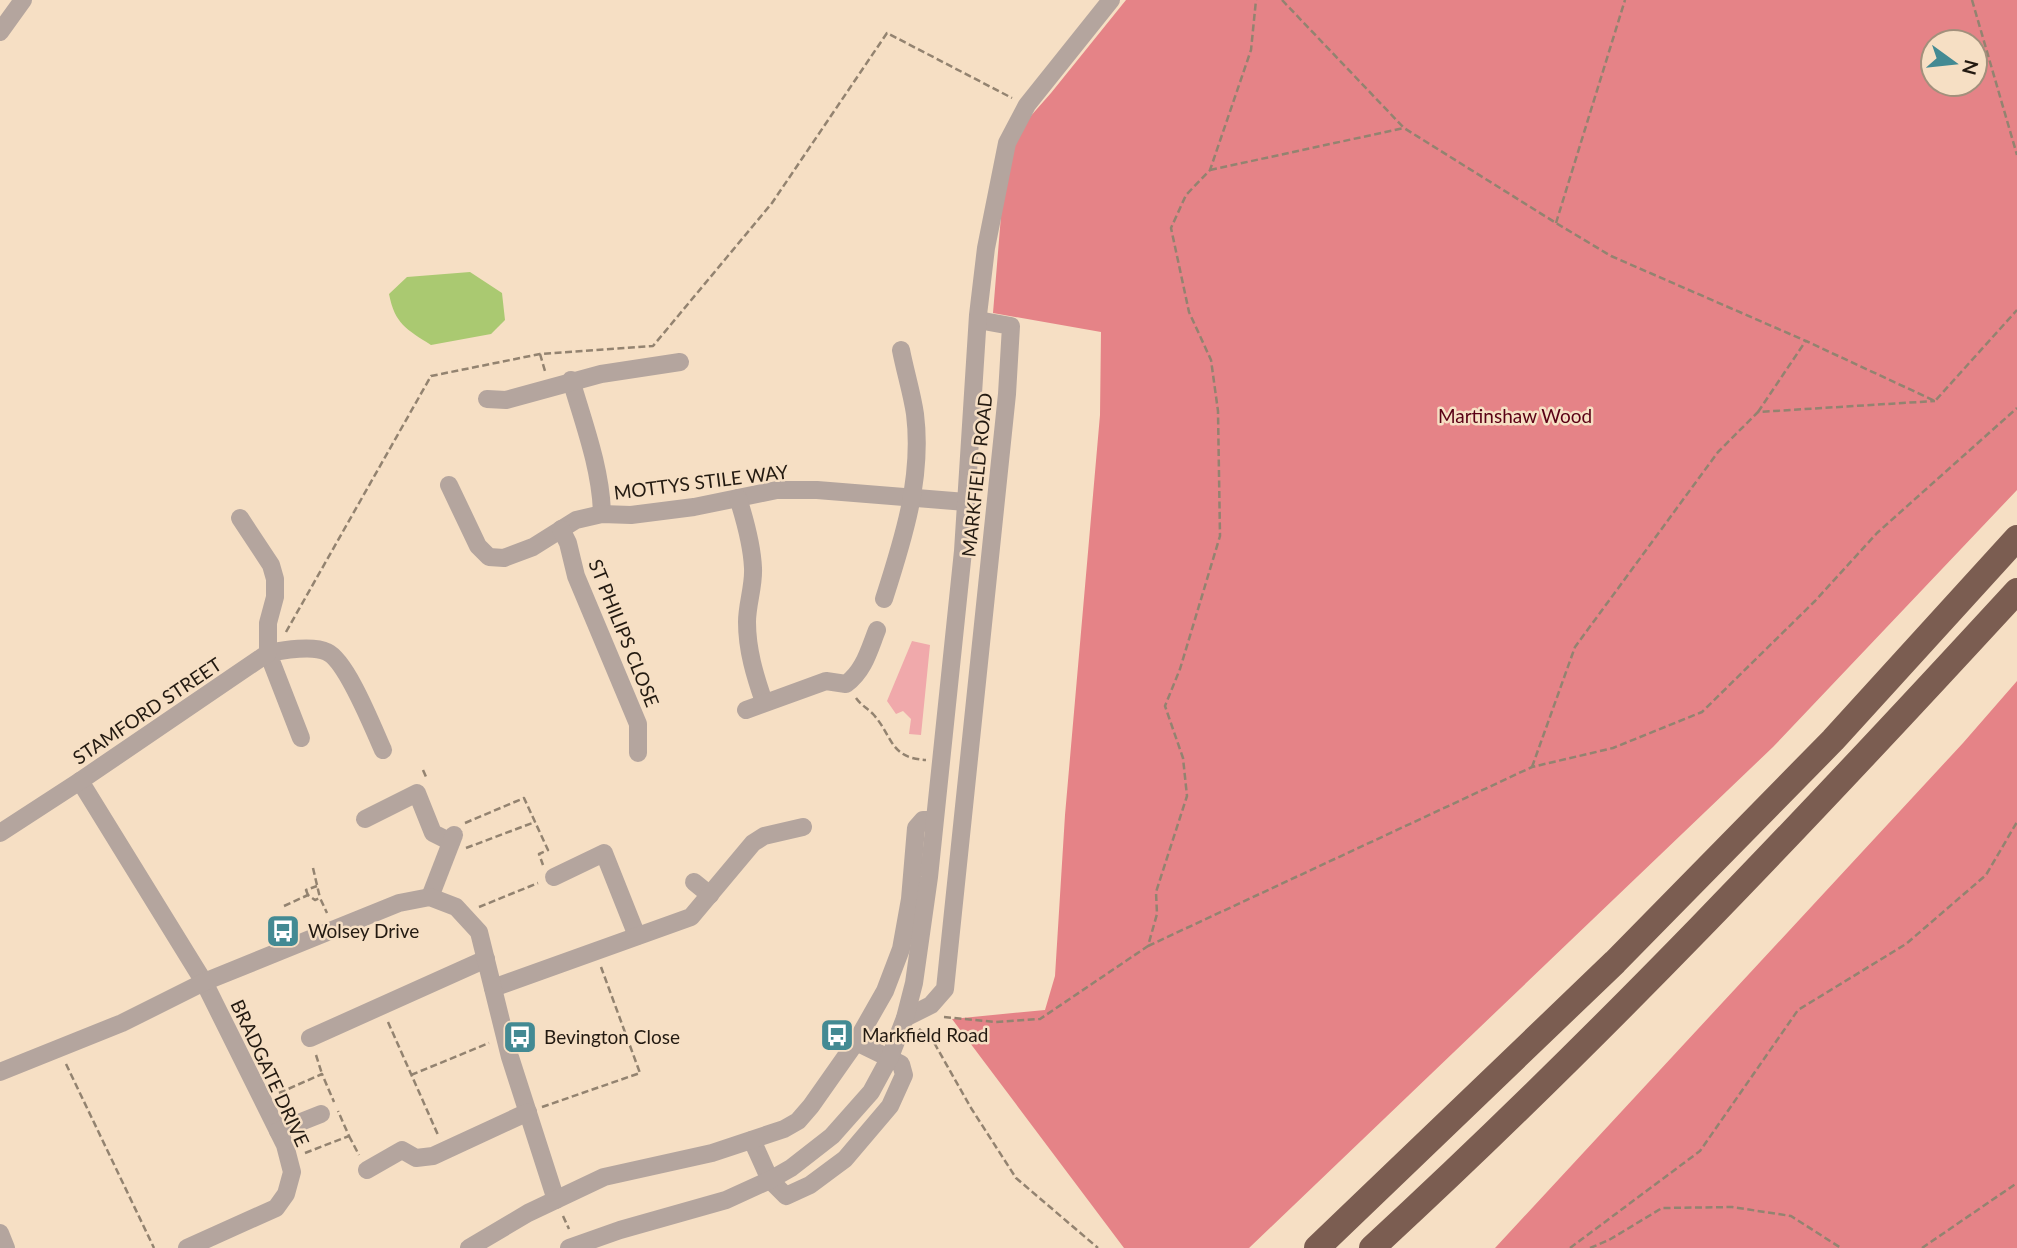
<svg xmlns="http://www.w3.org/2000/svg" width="2017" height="1248" font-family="Lato,sans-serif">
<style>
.green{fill:#f0a9ab}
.forest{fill:#e58387;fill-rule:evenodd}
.water{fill:#aac971}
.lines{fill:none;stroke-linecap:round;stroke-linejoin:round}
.path{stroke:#938370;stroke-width:2.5;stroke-dasharray:7 3.5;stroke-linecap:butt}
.minor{stroke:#b4a59e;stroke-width:18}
.highway{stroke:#7b5d51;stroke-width:26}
.labels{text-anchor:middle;stroke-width:5;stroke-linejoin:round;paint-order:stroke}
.park-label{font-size:19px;fill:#5a0015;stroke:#f6dfc4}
.street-label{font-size:19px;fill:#231a11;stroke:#f6dfc4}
.poi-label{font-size:19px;fill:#231a11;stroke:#f6dfc4;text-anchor:start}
</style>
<rect width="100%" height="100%" fill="#f6dfc4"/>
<polygon class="green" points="912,641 930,645 921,735 909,734 911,719 903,711 896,714 887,701"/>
<g class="forest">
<path d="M1126,0H2017V490L1773,747L1249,1248H1124L952,1019L1045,1010L1055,976L1065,815L1100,415L1101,332L993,313L1007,143L1051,93ZM1933,42H1975V84H1933Z"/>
<polygon points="2017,681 2017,1248 1495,1248 1963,743"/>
</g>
<path class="water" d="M470,272L502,293L505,320L491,334L431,345C406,329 395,324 389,294L407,277Z"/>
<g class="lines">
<g class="path">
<polyline points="1282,0 1404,128 1556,223 1611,256 1806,341 1935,401 2017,310"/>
<polyline points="1972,0 2017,155"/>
<polyline points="1210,170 1404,128"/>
<polyline points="1556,223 1625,0"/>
<polyline points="540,354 545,371"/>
<polyline points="1758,412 1805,342"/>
<polyline points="286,632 431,376 540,354 653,346 772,203 887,33 1012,98"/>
<path d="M856,698C861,705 867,708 873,714C893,736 889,758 926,760"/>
<polyline points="1532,767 1575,647 1718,452 1758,412 1935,401"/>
<polyline points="423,770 427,779"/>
<polyline points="465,823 524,798 548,850 539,854 543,865"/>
<polyline points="466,848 535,822"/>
<polyline points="313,868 320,898"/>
<polyline points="308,895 306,890 317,886"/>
<polyline points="284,906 308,895 315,900 320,898 327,913"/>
<polyline points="479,907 538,883"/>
<polyline points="1148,946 1532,767 1613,748 1702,712 1815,601 1877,533 2017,408"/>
<polyline points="944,1017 996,1022 1040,1019 1148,946 1157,914 1156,892 1187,796 1183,758 1165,706 1180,669 1220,536 1218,411 1211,360 1189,312 1171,228 1186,195 1210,170 1251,50 1256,0"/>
<polyline points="388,1022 438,1135"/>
<polyline points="919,1029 932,1039 971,1108 1016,1178 1098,1248"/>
<polyline points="316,1055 322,1074"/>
<polyline points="66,1064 154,1248"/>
<polyline points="411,1075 489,1043"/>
<polyline points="279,1093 322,1074 334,1102"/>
<polyline points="542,1107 640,1073 601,967"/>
<polyline points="349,1136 359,1155"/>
<polyline points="305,1153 349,1136 338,1111"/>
<polyline points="563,1216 569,1229"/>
<polyline points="1570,1248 1700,1151 1798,1010 1906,944 1986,875 2017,822"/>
<polyline points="1590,1248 1609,1240 1662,1208 1732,1207 1791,1216 1841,1248"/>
<polyline points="1922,1248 2017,1183"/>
</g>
<g class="minor">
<polyline points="0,32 23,0"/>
<path d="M571,380C584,424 601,469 602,514"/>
<polyline points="487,399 506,400 601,374 680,362"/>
<polyline points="449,485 478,546 489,557 504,558 533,547 576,520 602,514 631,515 694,507 777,490 817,490 966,502"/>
<path d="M738,498C745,520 752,545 753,568C754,586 747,604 747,622C747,650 755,676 764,702"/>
<polyline points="561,529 568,543 576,576 638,724 638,753"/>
<path d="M884,599C903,540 923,478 915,414C912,393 905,371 901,350"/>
<path d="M746,710L826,681L846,684C864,671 869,650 877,630"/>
<path d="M301,738L268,653C284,650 313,645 327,652C347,661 373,728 383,750"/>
<polyline points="80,781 204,982 285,1145 292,1172 286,1194 276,1208 187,1248"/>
<polyline points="365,819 417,793 433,833 451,842"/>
<polyline points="0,833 80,781 268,653 268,623 275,597 275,579 271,565 240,518"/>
<polyline points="554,877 604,853 637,936"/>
<polyline points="694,882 710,895"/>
<polyline points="430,897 454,835"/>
<polyline points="493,988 691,917 753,843 764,836 803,827"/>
<polyline points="905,1018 931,1005 945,989 1007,394 1011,326 978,320"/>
<polyline points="310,1038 486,959"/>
<polyline points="0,1072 122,1023 204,982 399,903 430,897 456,907 479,932 510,1057 556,1200"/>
<polyline points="278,1131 321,1114"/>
<polyline points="752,1140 770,1180 786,1196 810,1185 845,1159 890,1106 904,1075 901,1064 856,1042"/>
<polyline points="367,1170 402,1150 416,1158 433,1156 528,1112"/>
<polyline points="0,1233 6,1248"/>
<polyline points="469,1248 528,1213 604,1177 712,1153 784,1129 798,1121 811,1106 856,1042 885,991 901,949 910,899 916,828 923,820 934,820"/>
<polyline points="569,1248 620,1230 726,1200 770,1180 791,1168 832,1136 871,1092 890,1057 905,1018 914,983 929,877 963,551 978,315 986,248 1007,143 1027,105 1111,0"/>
</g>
<g class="highway">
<polyline points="1317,1248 1615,962 1833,740 2017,538"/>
<path d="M1372,1248C1598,1040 1809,817 2017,591"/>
</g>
</g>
<defs>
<g id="bus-square" transform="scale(1.75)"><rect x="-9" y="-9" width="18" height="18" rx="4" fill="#438a93" stroke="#f6dfc4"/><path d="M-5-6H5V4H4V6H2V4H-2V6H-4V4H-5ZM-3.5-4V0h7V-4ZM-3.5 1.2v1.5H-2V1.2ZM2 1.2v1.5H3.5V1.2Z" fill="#fff"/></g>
</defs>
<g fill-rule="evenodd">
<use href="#bus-square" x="283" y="931"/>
<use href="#bus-square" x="837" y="1035"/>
<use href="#bus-square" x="520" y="1037"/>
</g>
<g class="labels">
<g class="park-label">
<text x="1515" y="423">Martinshaw Wood</text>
</g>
<g class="street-label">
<text transform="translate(977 475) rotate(-84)" y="7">MARKFIELD ROAD</text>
<text transform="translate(701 482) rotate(-7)" y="7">MOTTYS STILE WAY</text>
<text transform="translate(624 633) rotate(68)" y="7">ST PHILIPS CLOSE</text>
<text transform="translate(147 711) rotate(-34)" y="7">STAMFORD STREET</text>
<text transform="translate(270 1073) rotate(65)" y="7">BRADGATE DRIVE</text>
</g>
<g class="poi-label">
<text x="308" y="938">Wolsey Drive</text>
<text x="862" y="1042">Markfield Road</text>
<text x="544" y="1044">Bevington Close</text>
</g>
</g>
<g transform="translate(1954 63) rotate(105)"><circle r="33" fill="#f6dfc4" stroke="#a2907c" stroke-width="2"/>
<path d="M0-5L12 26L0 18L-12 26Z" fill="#438a93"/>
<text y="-10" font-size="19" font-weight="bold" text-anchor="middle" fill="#231a11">N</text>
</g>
</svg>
